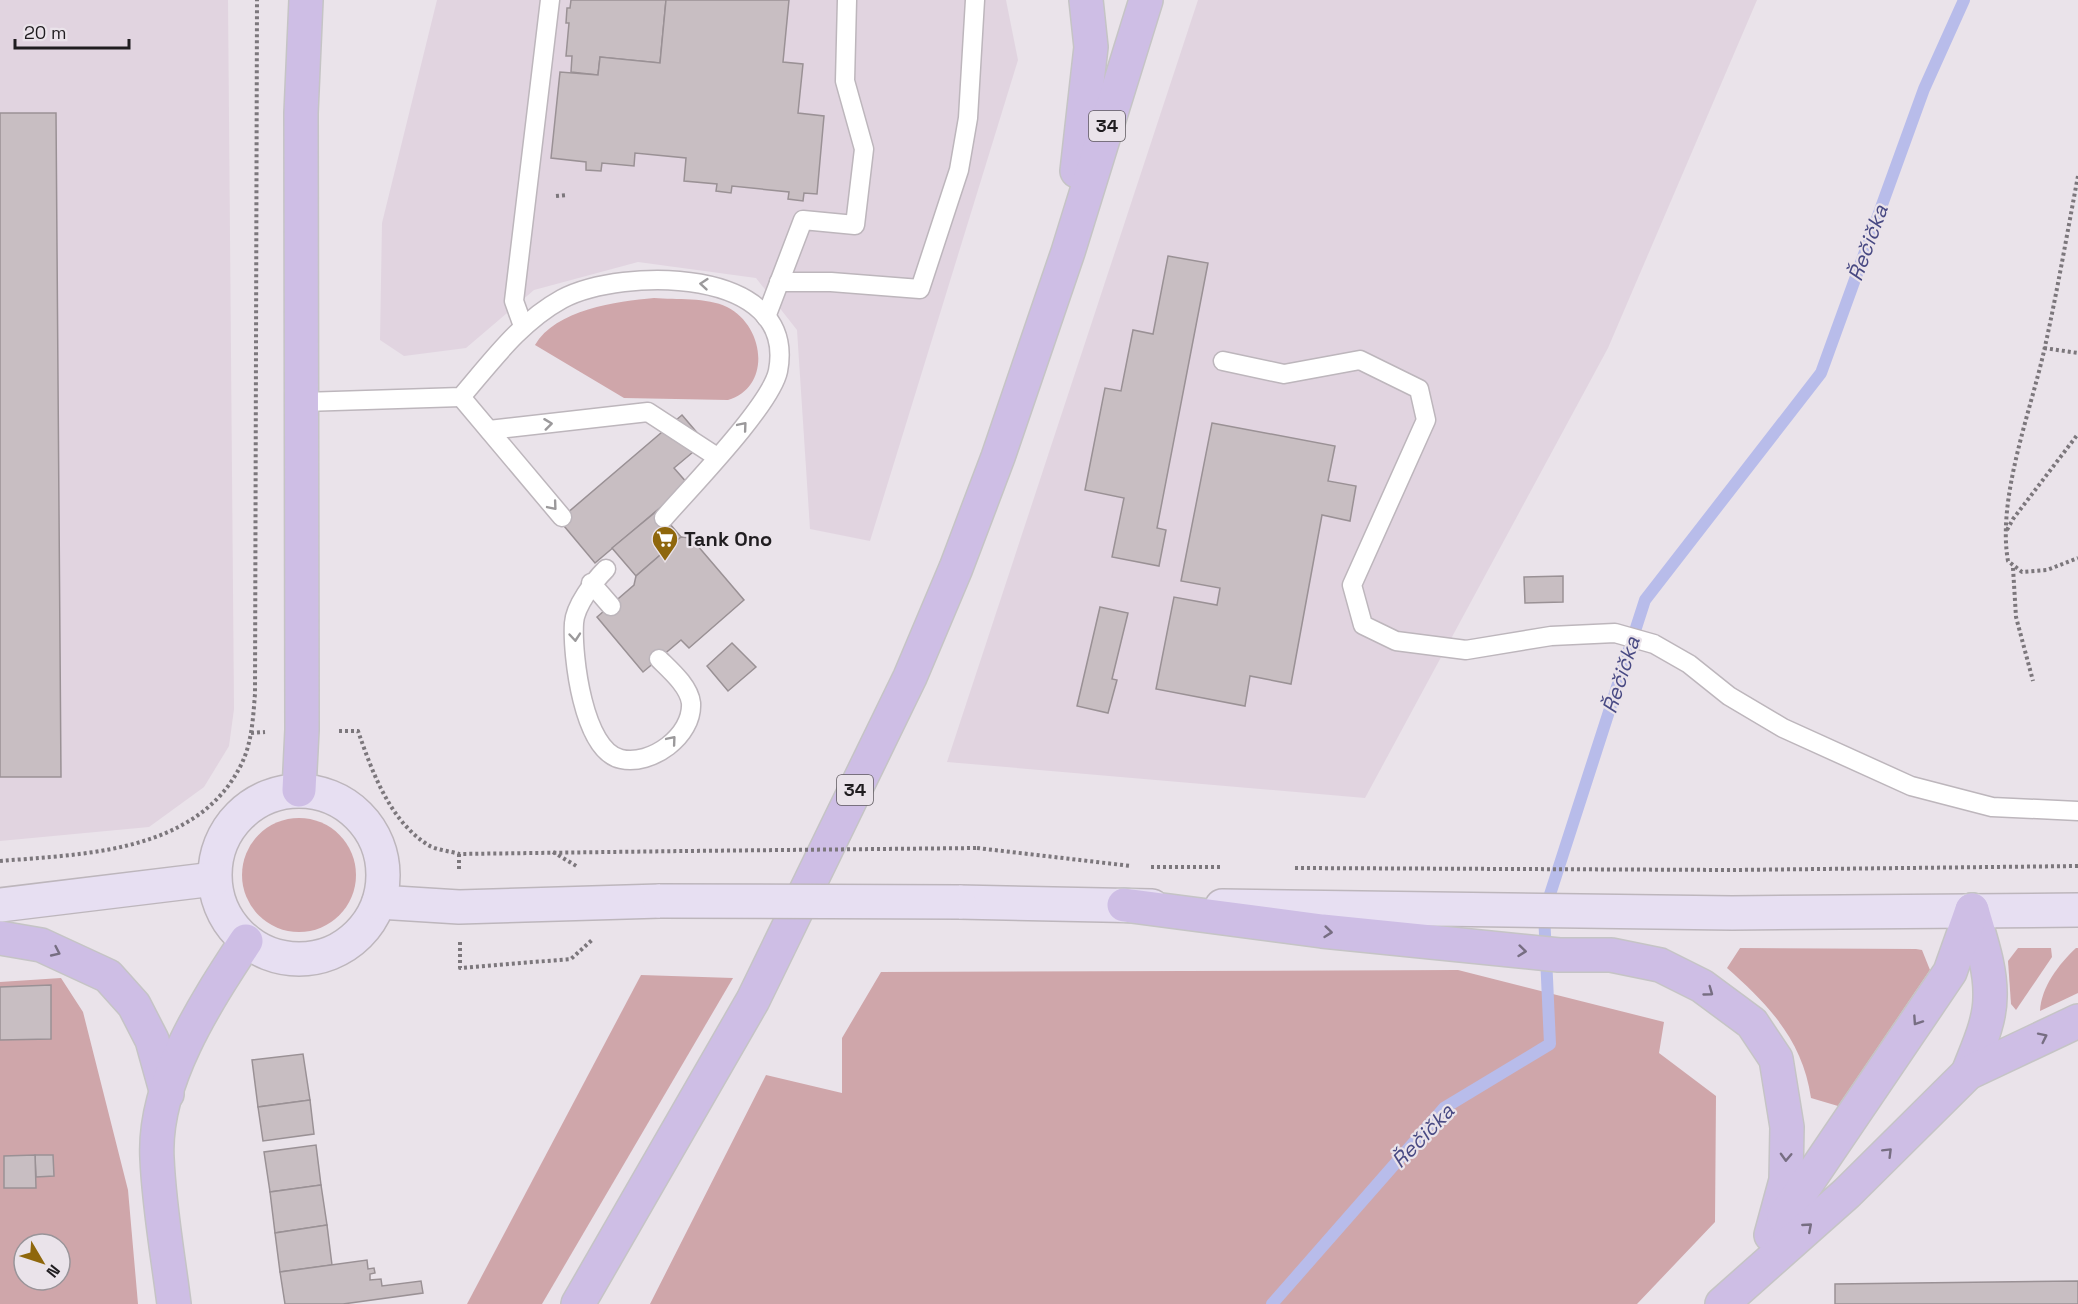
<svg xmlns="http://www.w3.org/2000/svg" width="2078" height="1304" font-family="'Space Grotesk',sans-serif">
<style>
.built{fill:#e1d4e0}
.green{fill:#cfa6aa;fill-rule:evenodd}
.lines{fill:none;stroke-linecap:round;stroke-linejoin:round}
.stream{stroke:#b8bcea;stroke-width:12}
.building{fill:#c8bec2;stroke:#9a9195;stroke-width:1.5}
.service-casing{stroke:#bdb6bc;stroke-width:21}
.secondary-casing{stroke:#bdb6bc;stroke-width:36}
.primary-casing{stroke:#c5c4c5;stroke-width:36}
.path{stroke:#7c777c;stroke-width:4;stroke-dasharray:3 3;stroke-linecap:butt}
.service{stroke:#fff;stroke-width:18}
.secondary{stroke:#e7dff2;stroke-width:33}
.primary{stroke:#cebee5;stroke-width:33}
.secondary-bridge-casing{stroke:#bdb6bc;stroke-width:36;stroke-linecap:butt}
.path-bridge{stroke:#7c777c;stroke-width:4;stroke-dasharray:3 3;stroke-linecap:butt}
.secondary-bridge{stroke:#e7dff2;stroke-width:33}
.oneway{stroke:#9b999b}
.oneway2{stroke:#776e82}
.labels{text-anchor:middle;stroke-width:4.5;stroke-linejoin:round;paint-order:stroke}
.shield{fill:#eae3ea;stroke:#5d585d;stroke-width:1.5}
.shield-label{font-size:18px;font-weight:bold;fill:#201d20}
.poi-label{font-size:20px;font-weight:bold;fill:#201d20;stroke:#eae3ea;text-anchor:start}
.water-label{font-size:21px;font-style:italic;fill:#484983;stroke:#eae3ea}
</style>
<rect width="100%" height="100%" fill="#eae3ea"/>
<g class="built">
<polygon points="0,0 228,0 234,709 229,746 204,787 149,827 0,841"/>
<polygon points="437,0 1006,0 1018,60 870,541 810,529 797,330 756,278 638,262 534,290 466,348 404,356 380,340 382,223"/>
<polygon points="1198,0 1757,0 1608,348 1365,798 947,762"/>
</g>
<g class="green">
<path d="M654,298C676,300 707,297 727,307C765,326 772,387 728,400L624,398L535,345C555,310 617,301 654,298Z"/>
<circle cx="299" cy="875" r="57"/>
<path d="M1740,948L1916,949L1922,950L1930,970L1838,1106L1811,1098C1803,1041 1769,1005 1727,968Z"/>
<polygon points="2018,948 2051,948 2052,957 2016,1010 2011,1004 2008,961"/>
<path d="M2076,948H2078V993L2040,1011C2041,987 2059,964 2076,948Z"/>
<polygon points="1458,970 1664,1022 1659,1053 1716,1096 1715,1222 1637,1304 650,1304 766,1075 842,1093 842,1038 881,972"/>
<polygon points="641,975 733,978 542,1304 467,1304"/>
<path d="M61,978L83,1012L128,1190L138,1304H0V982ZM24,1244H60V1280H24Z"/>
</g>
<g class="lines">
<polyline class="stream" points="1272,1304 1444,1108 1550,1044 1544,913 1645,600 1821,373 1924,89 1964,0"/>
</g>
<g class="building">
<polygon points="571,0 666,0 660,63 600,57 598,75 571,72 572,56 566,56 569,23 566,23 567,8 570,8"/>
<polygon points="666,0 789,0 783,62 803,64 798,113 824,116 817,194 804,193 803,201 788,199 789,192 732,186 731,193 716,191 717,184 684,181 686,158 635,153 634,166 602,163 601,171 586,170 586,162 551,158 560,72 598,75 600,57 660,63"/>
<polygon points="0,113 56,113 61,777 0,777"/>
<polygon points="1168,256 1208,263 1157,528 1166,530 1159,566 1112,557 1124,498 1085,490 1105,388 1121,391 1133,330 1153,334"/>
<polygon points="682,415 705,442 674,468 688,484 595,563 559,520"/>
<polygon points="1212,423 1335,446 1328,481 1356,486 1350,521 1322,515 1291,684 1250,676 1245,706 1156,689 1174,597 1217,605 1220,588 1181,581"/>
<polygon points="658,510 681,537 636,576 612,548"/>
<polygon points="681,537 691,538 744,600 689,648 681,640 643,672 597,617 634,585 636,576"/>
<polygon points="1563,576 1563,602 1525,603 1524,577"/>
<polygon points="1100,607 1128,613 1112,679 1117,680 1108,713 1077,706"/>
<polygon points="732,643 756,667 728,691 707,666"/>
<polygon points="51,985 51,1039 0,1040 0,987"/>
<polygon points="303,1054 310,1100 258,1107 252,1060"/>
<polygon points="310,1100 314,1134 263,1141 258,1107"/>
<polygon points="316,1145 321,1185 270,1192 264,1152"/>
<polygon points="35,1155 53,1155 54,1176 36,1177"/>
<polygon points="35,1155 36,1188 4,1188 4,1156"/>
<polygon points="321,1185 327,1225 275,1233 270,1192"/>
<polygon points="327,1225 332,1265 280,1272 275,1233"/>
<polygon points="367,1260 368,1269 374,1268 375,1273 370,1274 370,1280 381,1279 382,1286 421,1281 423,1293 343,1304 285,1304 280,1272"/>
<polygon points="2078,1281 2078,1304 1835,1304 1835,1284"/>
</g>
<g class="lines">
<g class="service-casing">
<g id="service">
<polyline points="779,282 831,282 920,289 959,170 968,118 975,0"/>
<polyline points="766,317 803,220 855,225 864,149 845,81 847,0"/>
<polyline points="523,326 514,301 550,0"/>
<polyline points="1223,361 1284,374 1360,360 1419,389 1426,420 1352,585 1363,625 1396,641 1466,650 1551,636 1615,633 1654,644 1689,664 1729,696 1783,728 1911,786 1992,807 2078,811"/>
<polyline points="461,397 562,517"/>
<path d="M303,402L461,397C492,361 520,322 562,299C622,267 798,266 778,371C771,405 690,488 664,518"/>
<polyline points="489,430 648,412 717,457"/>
<path d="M606,569C594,581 575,606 574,623C572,655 583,751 621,759C651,766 693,736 691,703C689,686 670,670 659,659"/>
<polyline points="591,583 611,606"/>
</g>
</g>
<g class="secondary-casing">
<g id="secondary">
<circle cx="299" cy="875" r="84"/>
<polyline points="379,902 459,907 660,901"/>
<polyline points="959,902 1152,906"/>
<polyline points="0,905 214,879"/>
<polyline points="1222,906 1732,913 2078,910"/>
</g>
</g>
<g class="primary-casing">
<g id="primary">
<polyline points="1077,171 1091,47 1086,0"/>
<polyline points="299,790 302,730 301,113 306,0"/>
<polyline points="1124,905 1322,931 1559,955 1611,955 1660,965 1702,986 1752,1023 1776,1059 1787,1127 1786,1180 1771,1235"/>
<polyline points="0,938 41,945 108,976 134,1005 152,1040 167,1094"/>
<path d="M1968,1073C1977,1049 1990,1023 1990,997C1991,968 1980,938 1972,910"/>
<polyline points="1784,1217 1950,972 1972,910"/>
<path d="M174,1304C168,1256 159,1207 157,1158C153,1082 206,1002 246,941"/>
<polyline points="578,1304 753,1000 910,677 956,568 998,457 1068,252 1146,0"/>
<polyline points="1722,1304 1847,1193 1968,1073 2078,1021"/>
</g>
</g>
<g class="path">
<path d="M2078,176C2067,234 2057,293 2044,351C2030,413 1997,499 2008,561L2022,572L2047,570L2078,558"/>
<polyline points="556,196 567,195"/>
<polyline points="2044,348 2078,353"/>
<polyline points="2007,530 2013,519 2078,434"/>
<polyline points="2013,568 2016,617 2033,681"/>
<path d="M339,731H358C372,771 389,820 428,845C436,850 450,851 459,854L685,851"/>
<polyline points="251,733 265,732"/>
<polyline points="977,848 1131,866"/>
<polyline points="553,852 578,867"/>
<polyline points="459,854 459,871"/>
<path d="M0,861C84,854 197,853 241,765C252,743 253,718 255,694L257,0"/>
<polyline points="1151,867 1221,867"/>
<polyline points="1295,868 1733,870 2078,866"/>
<polyline points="460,942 460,968 571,959 593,939"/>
</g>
<use href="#service" class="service"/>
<use href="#secondary" class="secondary"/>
<use href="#primary" class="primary"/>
<g class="secondary-bridge-casing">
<polyline id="secondary-bridge" points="660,901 959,902"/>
</g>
<polyline class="path-bridge" points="685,851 977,848"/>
<use href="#secondary-bridge" class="secondary-bridge"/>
</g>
<defs><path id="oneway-chevron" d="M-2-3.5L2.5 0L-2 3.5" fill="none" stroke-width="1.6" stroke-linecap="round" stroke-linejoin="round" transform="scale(1.5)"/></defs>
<g class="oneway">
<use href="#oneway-chevron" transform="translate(704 284) rotate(-175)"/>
<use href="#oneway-chevron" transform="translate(548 424) rotate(-7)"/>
<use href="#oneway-chevron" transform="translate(743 426) rotate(-50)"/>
<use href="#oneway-chevron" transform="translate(553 506) rotate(50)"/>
<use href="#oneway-chevron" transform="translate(575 637) rotate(85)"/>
<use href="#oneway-chevron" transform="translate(672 740) rotate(-50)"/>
</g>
<g class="oneway2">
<use href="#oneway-chevron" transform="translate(1328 932) rotate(6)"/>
<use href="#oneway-chevron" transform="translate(1522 951) rotate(6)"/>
<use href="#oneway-chevron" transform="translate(56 952) rotate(25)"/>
<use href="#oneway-chevron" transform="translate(1709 992) rotate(36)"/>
<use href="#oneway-chevron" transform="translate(1917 1021) rotate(124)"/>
<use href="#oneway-chevron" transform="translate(2043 1037) rotate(-26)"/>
<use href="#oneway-chevron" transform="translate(1888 1152) rotate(-45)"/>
<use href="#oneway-chevron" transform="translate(1786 1157) rotate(92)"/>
<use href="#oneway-chevron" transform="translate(1808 1227) rotate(-41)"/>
</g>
<defs>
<g id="supermarket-pin" transform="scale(1.35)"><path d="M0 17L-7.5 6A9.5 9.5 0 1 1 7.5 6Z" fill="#8f670c" stroke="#eae3ea"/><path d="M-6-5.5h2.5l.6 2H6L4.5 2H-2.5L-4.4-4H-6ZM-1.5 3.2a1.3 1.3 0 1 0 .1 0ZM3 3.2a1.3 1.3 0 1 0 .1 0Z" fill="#fff"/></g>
</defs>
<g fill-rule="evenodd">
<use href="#supermarket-pin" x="665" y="539"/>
</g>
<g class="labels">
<g class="shield">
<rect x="1089" y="111" width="36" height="30" rx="4.5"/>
<rect x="837" y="775" width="36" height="30" rx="4.5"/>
</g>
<g class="shield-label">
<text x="1107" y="132">34</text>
<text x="855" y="796">34</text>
</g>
<g class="poi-label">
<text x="684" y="546">Tank Ono</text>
</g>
<g class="water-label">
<text transform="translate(1868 243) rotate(-70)" y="7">Řečička</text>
<text transform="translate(1621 675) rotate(-72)" y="7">Řečička</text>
<text transform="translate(1423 1136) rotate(-46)" y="7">Řečička</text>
</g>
</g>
<g transform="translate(42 1262) rotate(129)"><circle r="28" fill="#eae3ea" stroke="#999499" stroke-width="1.5"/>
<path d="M0-4.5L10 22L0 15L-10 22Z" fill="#8f670c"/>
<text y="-9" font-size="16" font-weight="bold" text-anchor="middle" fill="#201d20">N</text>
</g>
<path d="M15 39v9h114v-9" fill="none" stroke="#201d20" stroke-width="3"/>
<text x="24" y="39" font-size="18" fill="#201d20" stroke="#eae3ea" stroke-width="4.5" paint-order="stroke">20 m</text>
</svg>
